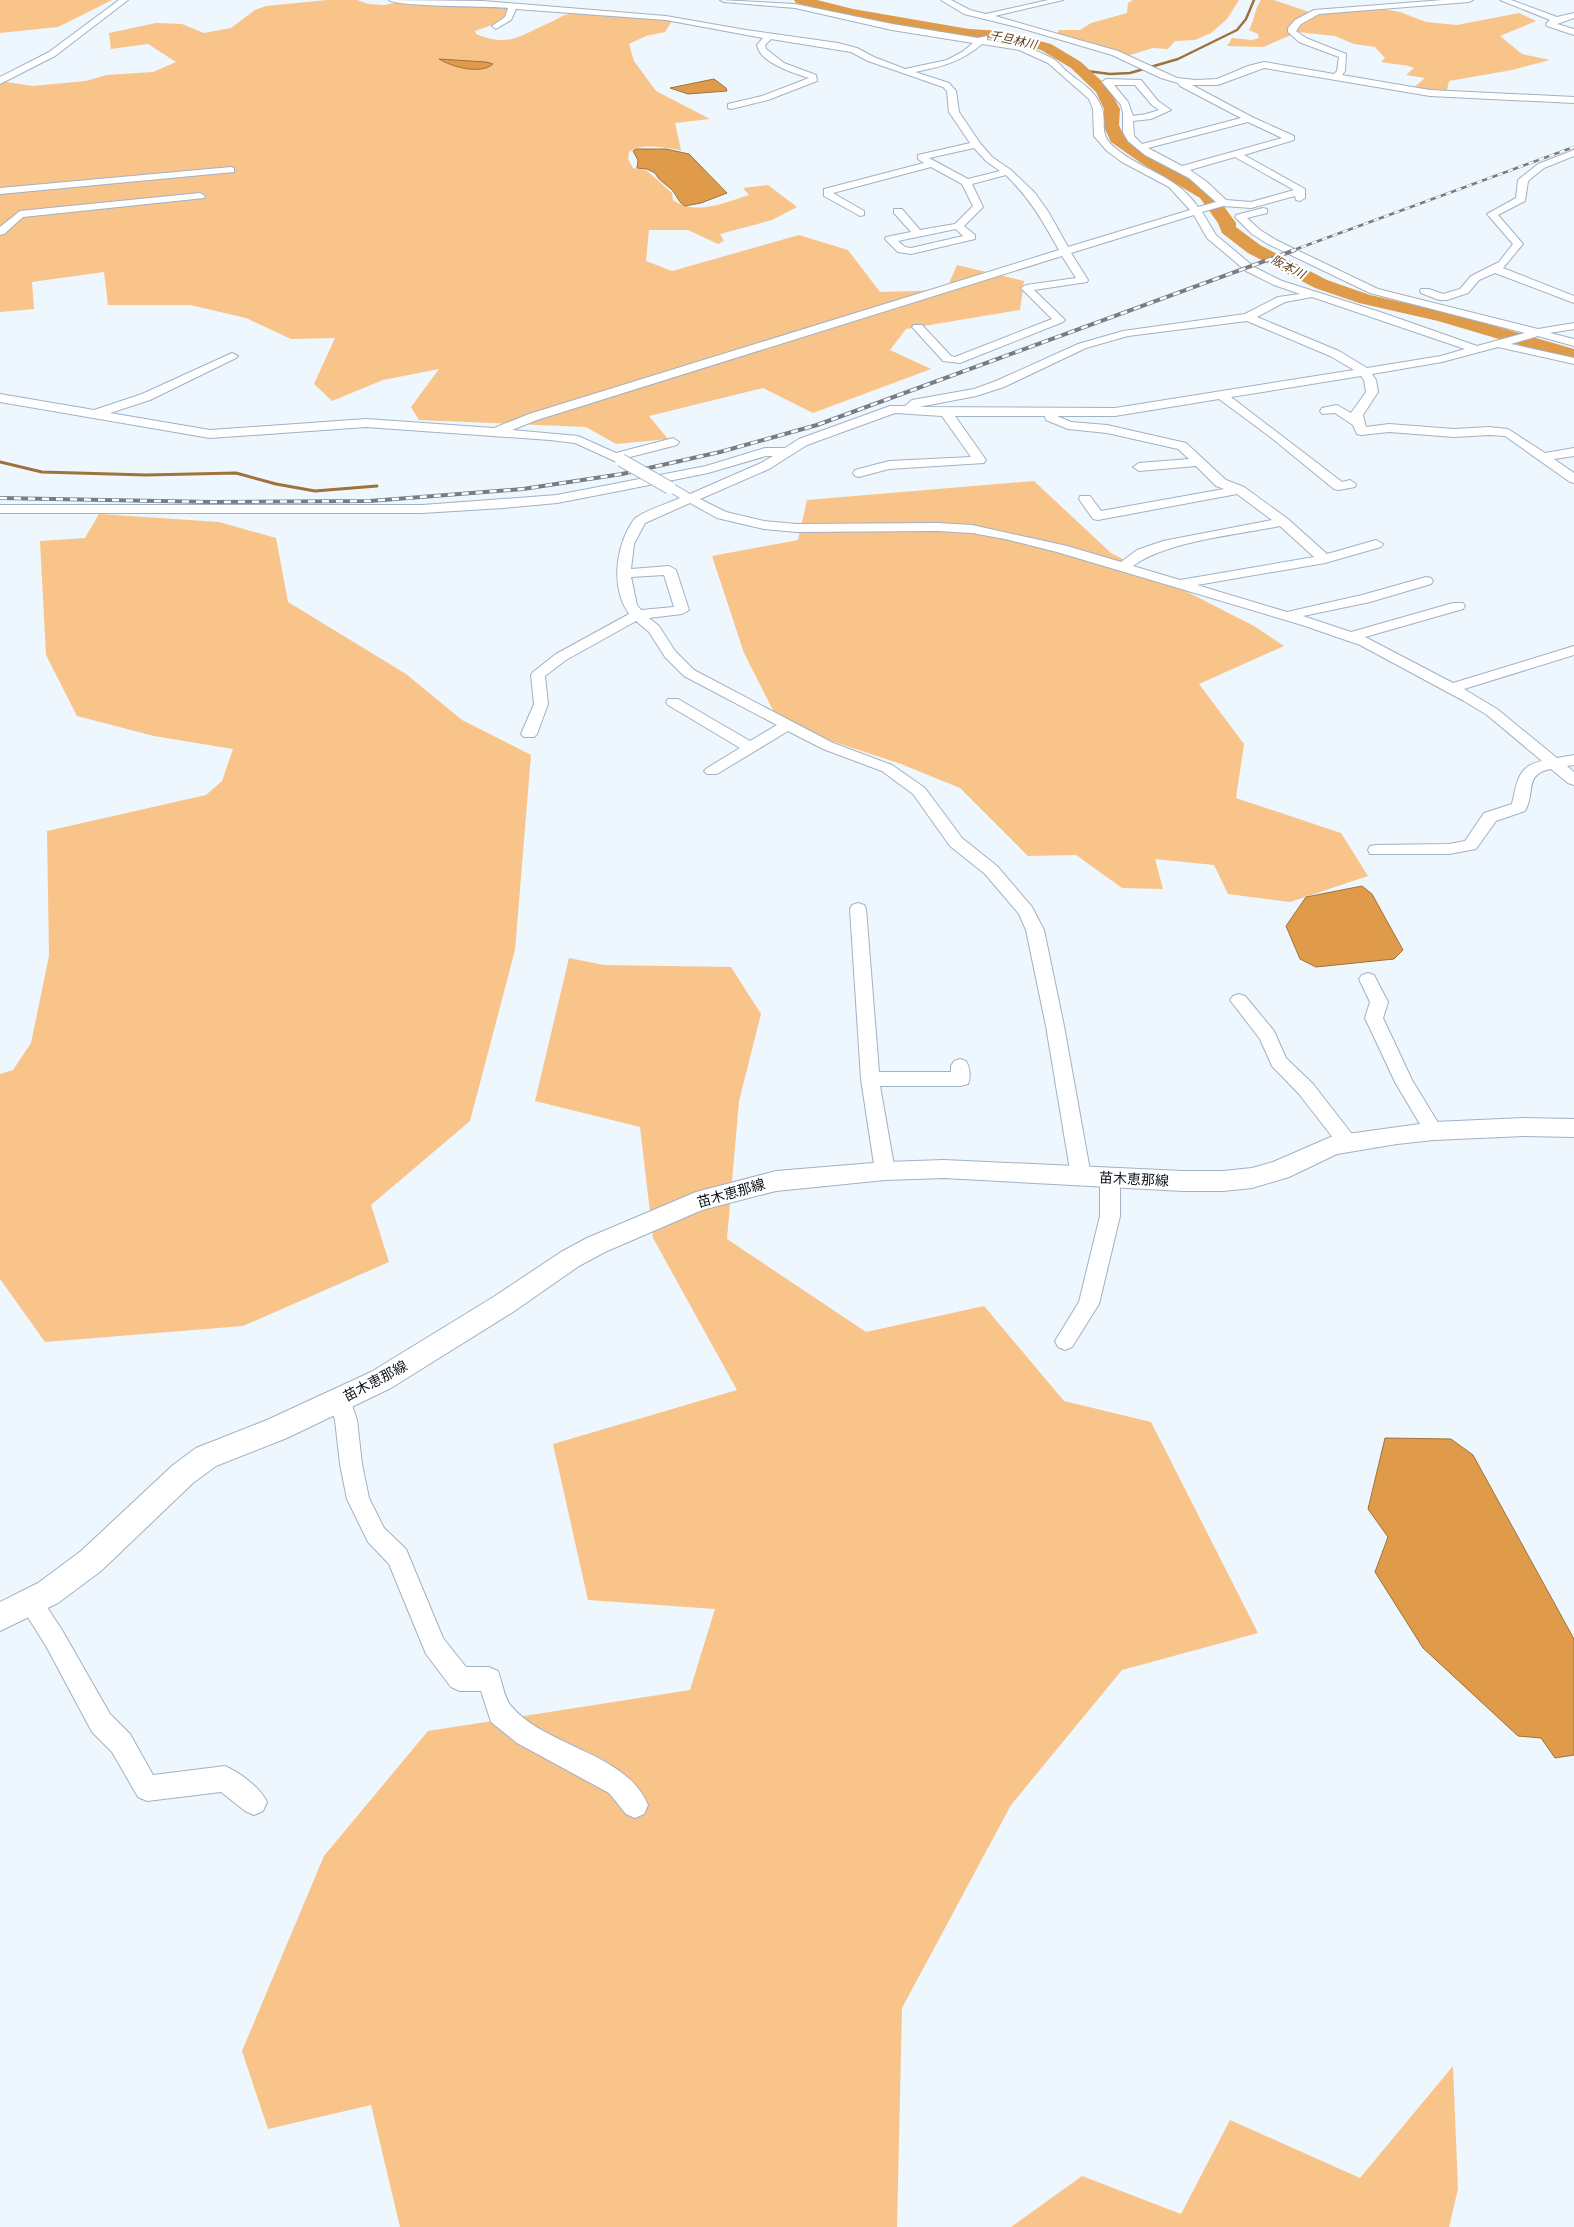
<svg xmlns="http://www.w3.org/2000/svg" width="1574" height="2227" font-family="'Titillium Web','Noto Sans JP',sans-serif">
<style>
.green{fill:#f9c48a}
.water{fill:#df9b49;stroke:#a0723b}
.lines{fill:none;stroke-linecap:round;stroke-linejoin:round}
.stream-far1{stroke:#a0723b;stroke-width:2.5}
.stream{stroke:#a0723b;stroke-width:3}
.river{fill:#df9b49;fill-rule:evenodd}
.minor-casing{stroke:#a0b2c5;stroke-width:2}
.major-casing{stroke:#a0b2c5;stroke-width:2}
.minor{fill:#fff;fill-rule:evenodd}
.major{fill:#fff;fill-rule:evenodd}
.rail-far1-casing{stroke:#777d85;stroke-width:2.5}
.rail-casing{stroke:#777d85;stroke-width:4}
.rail-far1{stroke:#fff;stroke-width:2;stroke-dasharray:5.5;stroke-linecap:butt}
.rail{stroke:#fff;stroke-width:2.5;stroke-dasharray:7;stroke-linecap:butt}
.minor-bridge-casing{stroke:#a0b2c5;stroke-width:14;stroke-linecap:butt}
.minor-bridge{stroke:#fff;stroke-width:12}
.labels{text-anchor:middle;stroke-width:4.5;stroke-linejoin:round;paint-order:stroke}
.far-water-label{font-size:12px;font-style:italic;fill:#583c1a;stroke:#fff}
.street-label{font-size:14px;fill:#0c1219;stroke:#fff}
</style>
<rect width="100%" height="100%" fill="#eef6fe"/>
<g class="green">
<polygon points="0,0 112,0 58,27 0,33"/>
<path d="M327,0H357L368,4L385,5L397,2L510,6L506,20L475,31L476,34C510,48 521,35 551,22C557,19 563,15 569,14C596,11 644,17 672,21L665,32L646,36L629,44L634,61L656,91L710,119L675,123L681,150C666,148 641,142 629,152L628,159L633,168L646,170L672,193L673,200C697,216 723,203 749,195L743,188L768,185L797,207L772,220L720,234L724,241L718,244L688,230H649L646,261L672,271L799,235L848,250L880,292L946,290L957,265L1024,281L1020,310L906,329L890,350L931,369L813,413L763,388L649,416L668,439L616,444L586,427L419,420L411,407L439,369L383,380L332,401L314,384L335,338L291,339L246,318L190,305H108L104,272L32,282L34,309L0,312V81L33,86L85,81L107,75L153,72L176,62L148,44L111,49L109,33L156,23L182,24L204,33L231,28L255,10L266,6Z"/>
<polygon points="1133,0 1239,0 1227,19 1211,33 1195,40 1175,41 1168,49 1153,48 1130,55 1084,44 1057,34 1059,30 1080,30 1091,23 1127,13 1128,3"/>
<path d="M1261,0H1274L1318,15L1378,8L1400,12L1426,22L1457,25L1519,13L1536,21L1500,36L1522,54L1550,60L1512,70L1449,81L1447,90L1412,89L1425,78L1406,75L1414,68L1409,66L1381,62L1385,58L1375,47L1354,44L1335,36L1298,32L1263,47L1227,46L1232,38L1252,40L1259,38L1258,34L1249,30C1255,19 1254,10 1261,0Z"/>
<polygon points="1034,481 1111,553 1254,626 1284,646 1199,684 1244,744 1236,798 1341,833 1368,876 1290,902 1228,894 1214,865 1155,859 1163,889 1122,888 1076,855 1028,856 960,788 901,764 780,724 744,653 712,556 798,540 807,500"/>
<polygon points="99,514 219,522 276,538 288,602 406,674 462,720 531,755 515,950 470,1121 371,1205 389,1262 243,1326 45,1342 0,1279 0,1074 13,1070 31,1043 49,956 47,831 206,795 222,781 233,749 154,736 77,716 46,655 40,541 85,538"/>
<polygon points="569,958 604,965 731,967 761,1014 739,1101 727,1239 866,1332 984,1306 1064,1401 1151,1422 1258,1633 1122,1670 1011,1805 902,2008 897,2227 400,2227 371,2105 268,2129 242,2051 324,1856 428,1731 690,1690 715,1609 588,1600 553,1444 737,1390 653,1238 640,1127 535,1101"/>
<polygon points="1453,2066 1458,2189 1449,2227 1011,2227 1082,2176 1181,2214 1230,2120 1360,2178"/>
</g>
<g class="water">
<path d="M439,59L486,62L493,64C481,75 452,67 439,59Z"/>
<polygon points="714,79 726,88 727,91 688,94 670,88"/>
<path d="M636,149H666L689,154L727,193L701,203L685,206C677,201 678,197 672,190C666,184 659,181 655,173L647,169L637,168L638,160L633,151Z"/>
<polygon points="1362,886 1372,894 1403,950 1394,959 1316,967 1300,959 1286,926 1306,897"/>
<polygon points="1385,1438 1451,1439 1473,1455 1574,1639 1574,1755 1555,1758 1541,1738 1518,1736 1423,1648 1375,1572 1388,1537 1368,1509"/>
</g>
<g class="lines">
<polyline class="stream-far1" points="1079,70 1110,74 1130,73 1178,59 1237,30 1246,19 1254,0"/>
<polyline class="stream" points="0,462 42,472 146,475 236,473 276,484 315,491 377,486"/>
<polygon class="river" points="794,0 817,0 853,9 969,29 1002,31 1051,44 1081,62 1108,87 1120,109 1119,125 1124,136 1153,157 1212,190 1236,223 1236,227 1260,245 1327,280 1370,295 1450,313 1574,349 1574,361 1438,321 1359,303 1315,288 1248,253 1222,233 1218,223 1200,198 1141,163 1111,142 1103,125 1104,109 1096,92 1071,68 1041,50 1001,39 969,37 853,17 796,3"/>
<g class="minor-casing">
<g id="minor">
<polygon points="119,0 128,0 55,56 0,84 0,77 49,52"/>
<path d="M389,0L483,1L666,16L746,30L838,43L857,48L874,57L905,69L947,60L962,52L973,43L892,30L795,8L724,2L720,0L795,4L892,24L978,38L987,36V40C1010,44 1033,47 1053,59C1059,62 1064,70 1070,74C1083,84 1095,91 1101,106C1108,123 1097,133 1115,148C1144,172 1175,174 1198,207L1216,202L1189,178L1145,155L1128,141L1123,132V113L1121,105L1102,82L1106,79L1141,80L1158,101L1171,110L1151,119L1133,121L1134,136L1142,144L1241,118L1180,86L1178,83L1161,78L1112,55L1017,27L964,14L941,0H951L970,10L986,14L1048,0H1063L995,16L1118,51L1177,78L1196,80L1217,79L1248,66L1264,62L1334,74L1337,71L1339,57L1299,42L1288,32V28L1295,20L1314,10L1443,0H1473L1469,2L1319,14L1301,24L1296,31L1306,38L1346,54L1345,71L1342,75L1430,90L1574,97V103L1430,96L1264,68L1218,85H1192L1254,118L1294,136V140L1244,155L1305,189V198L1300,201L1296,200L1295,196L1251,208L1223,206L1202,212L1216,235L1254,267L1282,281L1383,313L1477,346L1525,333L1370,293L1268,244L1252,234L1235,217L1236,215L1263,208L1267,209V213L1247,218L1260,230L1276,240L1378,289L1538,329L1574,323V329L1550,333L1574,339V346L1538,336L1511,344L1574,358V364L1498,347L1442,362L1372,374L1376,380L1378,392L1363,415L1366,427L1389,424L1454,429L1489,427L1508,429L1545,453L1574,448V456L1554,459L1574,473V483L1570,482L1505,436L1489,435L1454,437L1389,432L1361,435L1357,434L1353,425L1335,413L1322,414L1320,411L1322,408L1337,405L1351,413L1366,392L1364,380L1361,376L1231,397L1342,482L1350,480L1356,484L1355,487L1339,490L1334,489L1269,436L1219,399L1115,416H1057L1071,422L1107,425L1186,443L1226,480L1244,487L1288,519L1327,554L1376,540L1383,544L1381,547L1325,563L1197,585L1287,612L1362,595L1426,577L1431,578L1433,581L1431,584L1370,602L1303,616L1351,632L1453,603H1463L1465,606L1463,609L1365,637L1453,683L1574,646V655L1464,689L1497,709L1557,758L1574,755V765L1567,766L1574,772V785L1568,783L1551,769C1523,774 1536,793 1525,811L1496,821L1476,849L1449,854H1370L1368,850L1370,846L1376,845L1449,844L1465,841L1484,813L1512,804C1517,783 1517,766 1542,761L1487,715L1464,701L1360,645L1302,625L1057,552L1005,539L972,533L937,531L796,532L764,529L717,518L690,503L645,523L634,544L631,569L669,566L676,570L689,610L682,614L649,618L659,626L675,651L694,670L833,743L892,765L925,788L962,838L997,866L1032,907L1044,930L1064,1026L1091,1176L1088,1181L1081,1184L1074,1181L1071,1176L1046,1026L1026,930L1019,914L985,874L950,846L913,794L882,771L823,749L788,731L717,774H707L704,771L707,768L740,748L668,705L666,702L668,699H678L750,741L777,725L684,676L665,657L649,632L636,621L566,660L545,676L548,704L537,734L534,737H524L521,734L534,704L531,675L533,672L556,654L629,614C612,589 615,555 628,529C631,525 633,519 637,517C649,509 666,504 680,498L664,488L665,485H675L690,494L761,463L773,456H766L708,473L624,490L557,503L503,508L422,513H0V505H422L557,495L706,466L765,448H785L799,439L890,406H905L912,400L974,389L996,381L1078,344L1123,331L1245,314L1278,297L1300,294L1274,285L1246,271L1207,238L1194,215L1071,253L1088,280L1087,282L1034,290L1063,318L1065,320L1063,322L960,363L943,361L914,329L912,327L914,325H922L951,356L955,357L1052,319L1021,288L1026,285L1076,278L1062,256L537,420L512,430L578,436L616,453L673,438L679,442L677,445L626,458L627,460L625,463L621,464L575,443L550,440L366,427L210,438L0,402V394L94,410L142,394L232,353L238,356L236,358L150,400L110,413L210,430L366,419L494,428L529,414L1059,250C1042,220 1031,200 1006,175L972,184L983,207L964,226L975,235V239L911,254L898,252L885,239L886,237L911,232L894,213V209H902L920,230L955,224L973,206L962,184L931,167L833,193L864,211V215L860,216L824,196V189L924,163L918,159V155L970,143L949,112L947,91L943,87L868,61L851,52L771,39L765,45L766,49L784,63L816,75L817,81L768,100L731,109L728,108V104L762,96L809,78C793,73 760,63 757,45L763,38L666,20L516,9L511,20L496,29L492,26L505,17L508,8C488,6 398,7 389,0ZM982,44L1019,50L1048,63L1089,99L1093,109L1094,136L1107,151L1122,162L1169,187L1190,210L1068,247L1049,213L1035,193L1011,170L992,157L980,143L959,112L956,91L949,83L915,72C941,67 961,62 982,44ZM1114,85H1135L1152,105L1159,110L1146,114L1133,116L1128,102ZM1248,122L1282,138L1182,166L1148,148ZM974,148L986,161L1000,171L968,179L929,158ZM1235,157L1294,190L1251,202L1226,200L1207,182L1190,170ZM956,229L963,236L911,248L905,247L898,241ZM1312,297L1465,349L1441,356L1367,368L1339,351L1257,317L1285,302ZM1247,321L1330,356L1354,370L1115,408L919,407L976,396L1004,387L1086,348L1128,336ZM895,413L942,416L971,457L889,461L855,470L853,473L855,476L859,477L889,469L984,463L986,460L955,416H1045L1046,420L1068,429L1107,433L1178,449L1189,459L1139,463L1133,467L1139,471L1196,466L1216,486L1224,489L1101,511L1090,496H1080L1079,499L1093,519L1098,520L1237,494L1272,520L1163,541L1137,550L1121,562L1067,546L972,525L937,523L796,524L764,521L726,512L700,499L769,469L807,445ZM1280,526L1314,557L1180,580L1133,566C1167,541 1237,535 1280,526ZM664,575L674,607L641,610L637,605L631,577Z"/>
<polygon points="1500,0 1511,0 1557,17 1574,13 1574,18 1557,24 1574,29 1574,35 1547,26 1546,24 1550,20"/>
<polygon points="1574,150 1574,156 1544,168 1528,181 1525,201 1498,215 1523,244 1503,268 1574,296 1574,303 1495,273 1479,280 1468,293 1447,300 1439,300 1421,293 1420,291 1421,289 1429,289 1443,294 1460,289 1471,276 1499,262 1513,244 1487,214 1516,198 1518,180 1538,164"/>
<polygon points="231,167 234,168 234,172 0,194 0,188"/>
<polygon points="200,193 205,196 204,198 23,217 4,234 0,235 0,227 20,211"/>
<path d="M858,903L864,905L866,909L879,1072H951V1066L954,1061L960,1059L966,1061C970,1068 971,1077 968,1084L961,1086H880L895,1171L892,1176L885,1178L878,1176L875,1171L861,1079L850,909L852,905Z"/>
<polygon points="1368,973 1374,975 1388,1002 1383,1018 1412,1080 1443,1131 1441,1136 1434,1138 1427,1136 1395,1082 1365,1018 1370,1002 1359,979 1362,975"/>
<polygon points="1239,994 1245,996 1274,1031 1286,1058 1313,1084 1355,1138 1358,1143 1355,1148 1348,1150 1341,1148 1299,1094 1272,1066 1260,1039 1230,1000 1233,996"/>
<polygon points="1110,1170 1117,1173 1120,1178 1120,1216 1099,1304 1072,1347 1065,1350 1058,1347 1055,1341 1079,1302 1100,1216 1100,1178 1103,1173"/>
<path d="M340,1391L348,1393L357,1420L362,1464L369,1498L384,1528L406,1549L443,1638L466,1667H489L498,1671C502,1681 504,1698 511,1706C547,1748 626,1752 648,1805L644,1814L635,1818L626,1814L609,1793L517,1743L491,1722L481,1691H460L451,1687L426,1654L389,1564L368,1542L347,1499L340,1464L335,1420L329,1400L332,1393Z"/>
<path d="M31,1592L39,1595L62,1630L110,1714L130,1734L153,1775L225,1766C240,1773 260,1787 267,1802L263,1811L254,1815L245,1811L221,1792L147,1801L138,1797L112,1752L92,1732L46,1646L19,1603L23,1595Z"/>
</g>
</g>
<g class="major-casing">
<polygon id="major" points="1524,1118 1574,1119 1574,1137 1524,1136 1434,1140 1397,1144 1337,1154 1289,1177 1252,1188 1223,1191 1183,1191 944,1178 885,1180 776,1191 702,1210 605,1252 579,1266 513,1312 391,1388 287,1438 216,1466 193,1483 101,1571 58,1603 0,1631 0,1602 38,1583 81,1551 173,1465 196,1448 267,1420 371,1372 495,1296 561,1252 587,1238 696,1192 776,1171 885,1162 944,1160 1183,1171 1223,1171 1252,1168 1273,1162 1333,1136 1434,1122"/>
</g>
<use href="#minor" class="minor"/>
<use href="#major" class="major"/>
<g class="rail-far1-casing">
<polyline id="rail-far1" points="1291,251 1574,147"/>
</g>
<g class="rail-casing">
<polyline id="rail" points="0,498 212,502 370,501 523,489 622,474 720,452 817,425 1295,250"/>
</g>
<use href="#rail-far1" class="rail-far1"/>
<use href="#rail" class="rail"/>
<g class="minor-bridge-casing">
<polyline id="minor-bridge" points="621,460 670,488"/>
</g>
<use href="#minor-bridge" class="minor-bridge"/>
</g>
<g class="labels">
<g class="far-water-label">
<text transform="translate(1013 40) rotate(12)" y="4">千旦林川</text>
<text transform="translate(1288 267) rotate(28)" y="4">阪本川</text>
</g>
<g class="street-label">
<text transform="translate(1134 1179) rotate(3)" y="5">苗木恵那線</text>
<text transform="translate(731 1193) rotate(-16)" y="5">苗木恵那線</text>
<text transform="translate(375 1381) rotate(-28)" y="5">苗木恵那線</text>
</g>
</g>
</svg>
